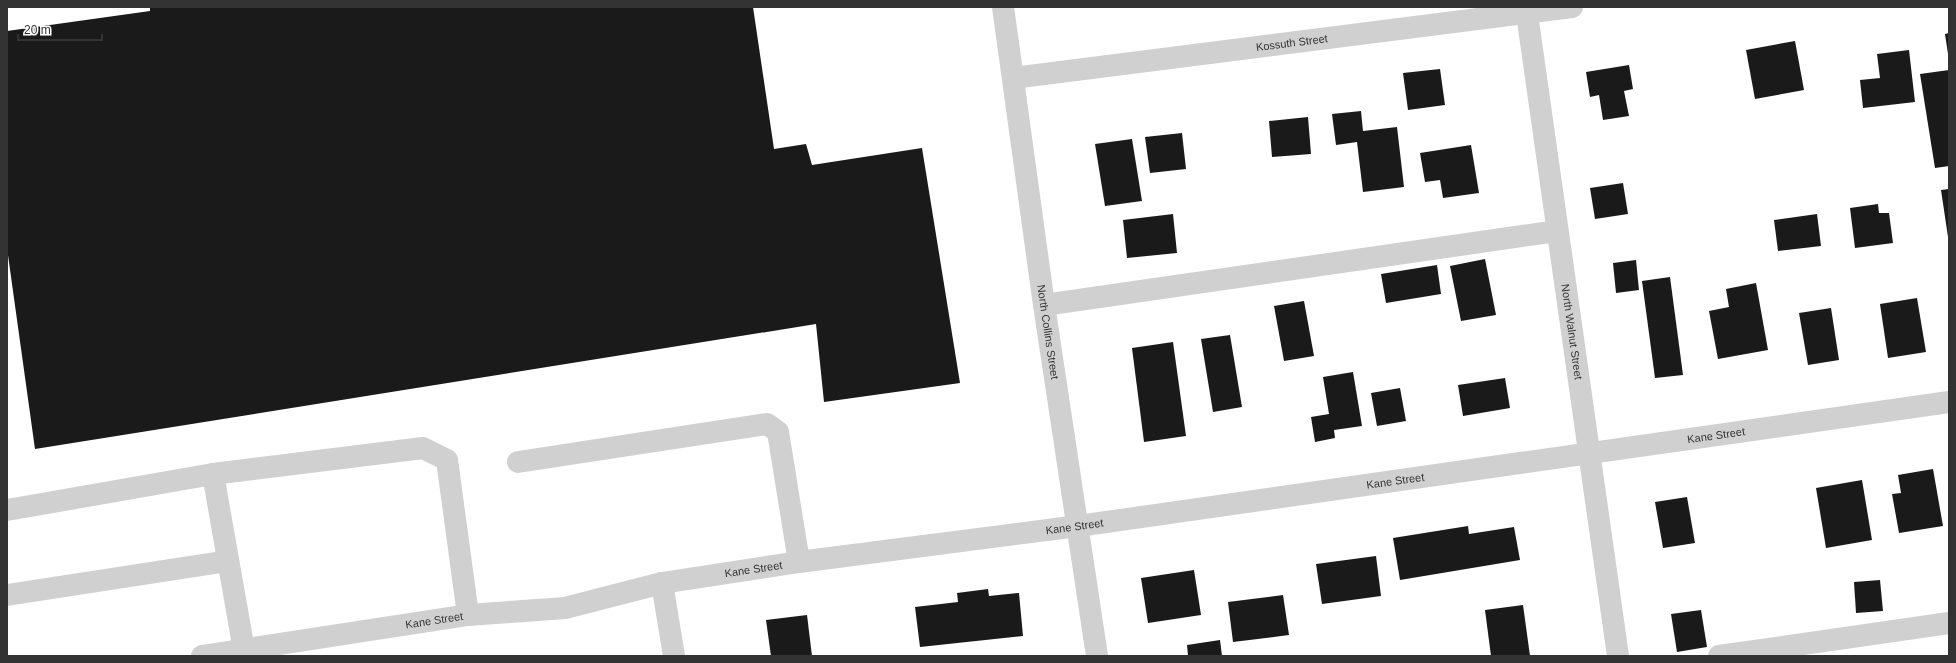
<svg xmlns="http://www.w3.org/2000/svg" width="1956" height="663" font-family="Helvetica,sans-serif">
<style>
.building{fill:#1a1a1a}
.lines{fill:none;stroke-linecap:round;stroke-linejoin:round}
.minor{stroke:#d0d0d0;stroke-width:22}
.labels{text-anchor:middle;stroke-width:4;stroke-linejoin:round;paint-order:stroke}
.street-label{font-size:11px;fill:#333;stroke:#fff}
</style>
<rect width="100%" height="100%" fill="#fff"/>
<g class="building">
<polygon points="150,7 753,7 774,149 806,144 812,165 922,148 960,383 824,402 816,324 35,449 7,248 7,31 150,11"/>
<polygon points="1949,33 1949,54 1948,54 1945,34"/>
<polygon points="1795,41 1804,90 1755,99 1746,50"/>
<polygon points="1909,50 1915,102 1863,108 1860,80 1880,78 1877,54"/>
<polygon points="1629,65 1633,89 1624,91 1629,116 1603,120 1599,95 1590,97 1586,72"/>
<polygon points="1440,69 1445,105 1408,110 1403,73"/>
<polygon points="1949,70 1949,166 1935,168 1920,74"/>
<polygon points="1361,111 1363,131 1397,127 1404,187 1363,192 1357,142 1336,145 1332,114"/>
<polygon points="1308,117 1311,154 1272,157 1269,121"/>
<polygon points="1182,133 1186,169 1150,173 1145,137"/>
<polygon points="1132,139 1142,201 1105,206 1095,144"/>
<polygon points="1471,145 1479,193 1443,198 1440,180 1425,182 1420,153"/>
<polygon points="1623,183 1628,214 1595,219 1590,188"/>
<polygon points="1949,189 1949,237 1948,237 1941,190"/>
<polygon points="1878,204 1879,213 1889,213 1893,243 1855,248 1850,208"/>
<polygon points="1173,214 1177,253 1127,258 1123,220"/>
<polygon points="1817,214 1821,246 1778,251 1774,220"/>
<polygon points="1485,259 1496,315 1461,321 1450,266"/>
<polygon points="1636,260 1639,290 1616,293 1613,263"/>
<polygon points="1437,265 1441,294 1386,303 1381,274"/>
<polygon points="1670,277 1683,375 1655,378 1642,281"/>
<polygon points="1756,283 1768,350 1718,359 1709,311 1729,307 1726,289"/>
<polygon points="1917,298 1926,352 1888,358 1880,304"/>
<polygon points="1304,301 1314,356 1284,361 1274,306"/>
<polygon points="1831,308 1839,360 1808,365 1799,313"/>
<polygon points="1230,335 1242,407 1213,412 1201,339"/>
<polygon points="1173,342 1186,436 1144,442 1132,348"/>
<polygon points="1353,372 1362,426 1334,430 1335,438 1315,442 1311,417 1329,414 1323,377"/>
<polygon points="1505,378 1510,408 1463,416 1458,385"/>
<polygon points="1400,388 1406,421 1377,426 1371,393"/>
<polygon points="1933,469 1943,526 1899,533 1892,494 1901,493 1898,475"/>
<polygon points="1862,480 1872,540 1826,548 1816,488"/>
<polygon points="1687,497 1695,543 1663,548 1655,502"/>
<polygon points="1468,526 1469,534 1514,527 1520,560 1400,580 1393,538"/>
<polygon points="1376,556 1381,596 1322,604 1316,564"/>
<polygon points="1194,570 1201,615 1148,623 1141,578"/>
<polygon points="1880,580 1883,611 1856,613 1854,582"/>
<polygon points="988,589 989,596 1019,593 1023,636 920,647 915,607 958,602 957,593"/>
<polygon points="1283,595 1289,635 1233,642 1228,602"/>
<polygon points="1523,605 1530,656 1491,656 1485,610"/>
<polygon points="1701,610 1707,647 1677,652 1671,614"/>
<polygon points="807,615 812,656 771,656 766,620"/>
<polygon points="1220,640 1222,656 1188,656 1187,645"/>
</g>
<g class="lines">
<g class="minor">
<path id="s1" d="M1003,7L1044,305L1097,656"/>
<path id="s2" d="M1526,7L1618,656"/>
<path id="s3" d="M1013,78L1572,7"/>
<polyline points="1044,305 1557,231"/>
<polyline points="518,462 767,424 778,432 799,562"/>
<polyline points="213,474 245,656"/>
<polyline points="7,510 213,474 423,448 447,460 468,615"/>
<polyline points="662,583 674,656"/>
<polyline points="7,595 228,561"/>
<path id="s4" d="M202,656L468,615L565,608L662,583L799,562L1078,526L1949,402"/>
<polyline points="1719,656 1949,623"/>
</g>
</g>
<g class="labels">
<g class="street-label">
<text dy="4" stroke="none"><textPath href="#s3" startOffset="281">Kossuth Street</textPath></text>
<text dy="4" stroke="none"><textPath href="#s1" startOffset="328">North Collins Street</textPath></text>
<text dy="4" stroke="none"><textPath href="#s2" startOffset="328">North Walnut Street</textPath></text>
<text dy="4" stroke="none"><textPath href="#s4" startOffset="1531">Kane Street</textPath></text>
<text dy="4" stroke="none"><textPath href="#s4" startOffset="1207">Kane Street</textPath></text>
<text dy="4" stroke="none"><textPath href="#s4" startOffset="883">Kane Street</textPath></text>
<text dy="4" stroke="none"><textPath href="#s4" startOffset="559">Kane Street</textPath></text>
<text dy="4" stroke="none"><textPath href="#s4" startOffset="235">Kane Street</textPath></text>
</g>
</g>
<rect width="1956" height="663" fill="none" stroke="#333333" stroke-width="16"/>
<path d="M18 34v6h84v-6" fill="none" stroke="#333333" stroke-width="2"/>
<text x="24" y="34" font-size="12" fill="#333333" stroke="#ffffff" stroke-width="3" paint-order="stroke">20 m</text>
</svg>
